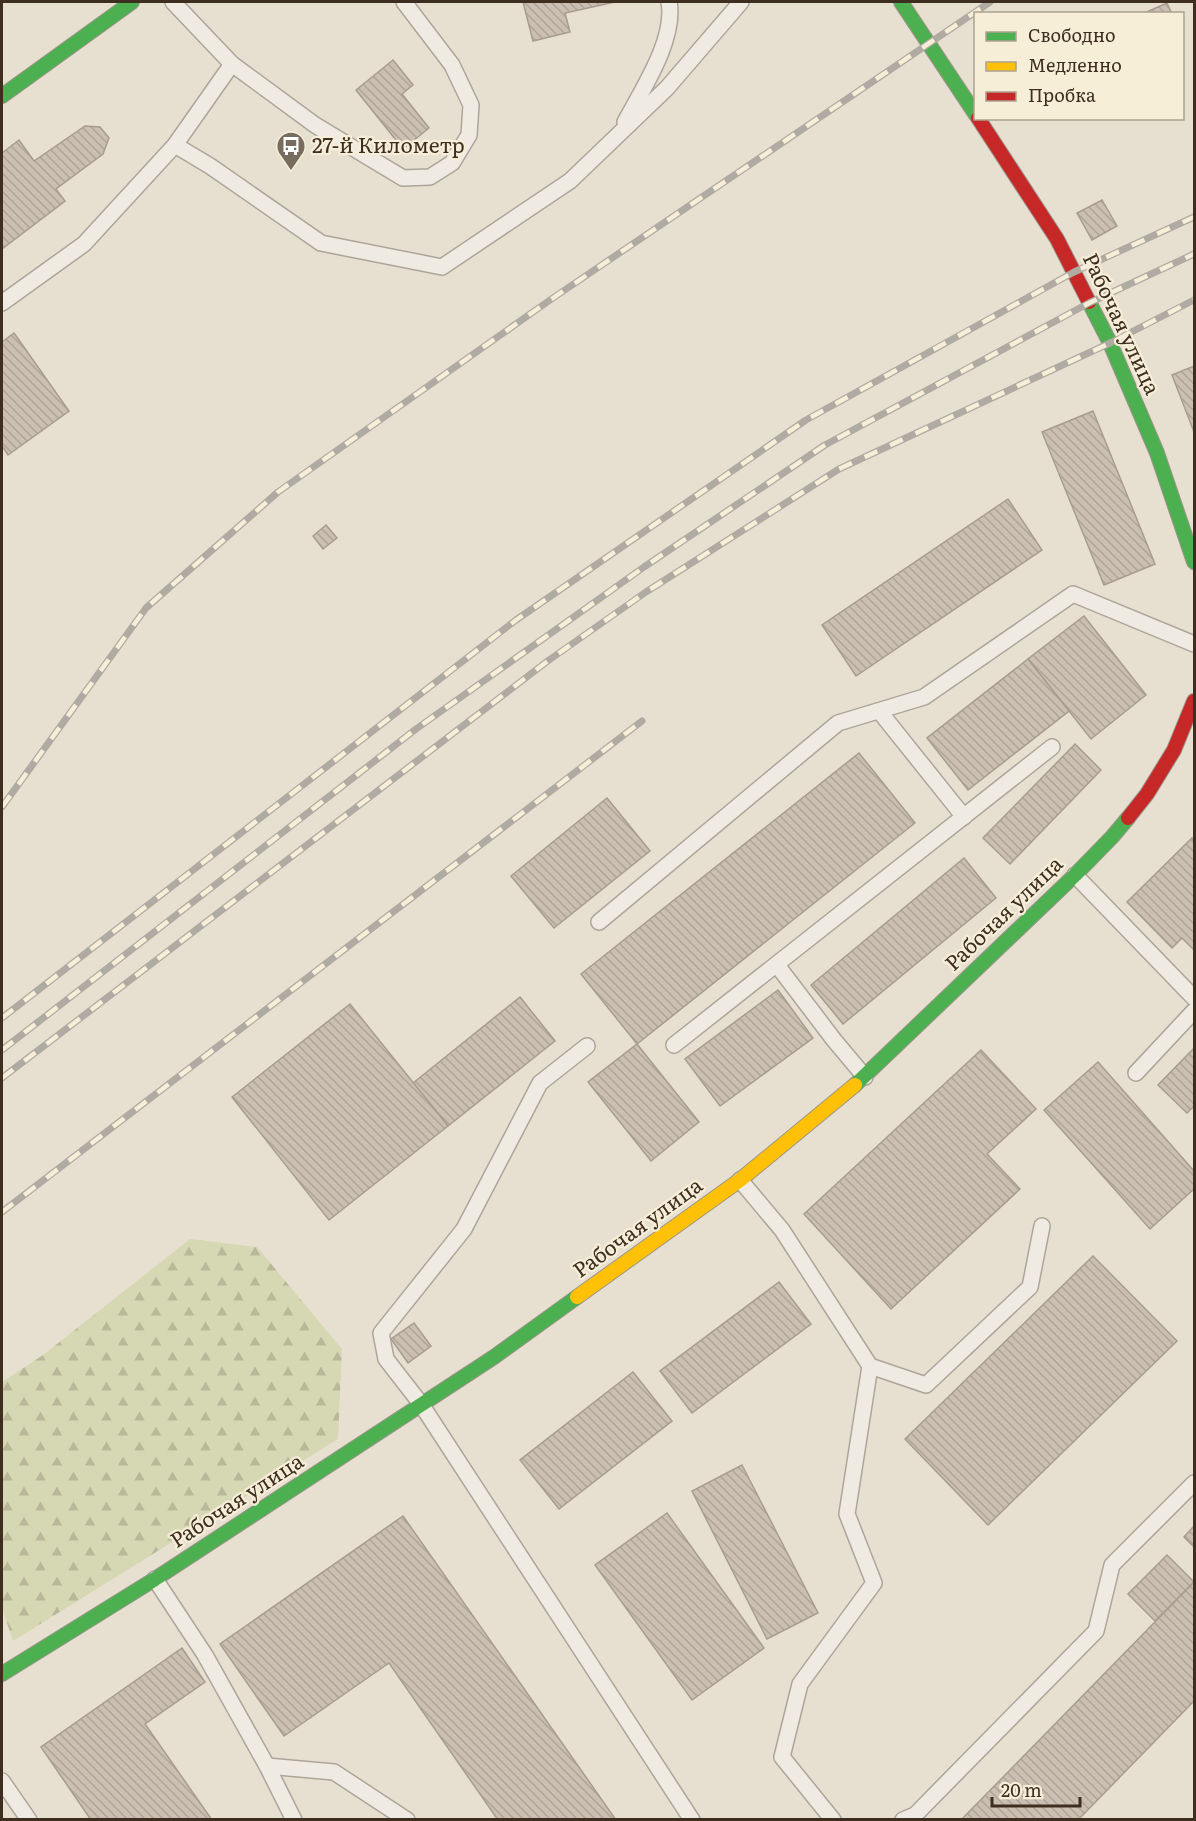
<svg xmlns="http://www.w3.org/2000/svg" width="1196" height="1821" font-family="Literata,serif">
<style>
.forest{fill:url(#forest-firs)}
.building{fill:url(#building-back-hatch);stroke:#a89c90;stroke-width:1.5}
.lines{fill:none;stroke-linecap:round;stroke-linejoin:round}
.lane-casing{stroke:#ada599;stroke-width:18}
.fast-casing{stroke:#9c958a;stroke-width:16}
.slow-casing{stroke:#9c958a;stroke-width:16}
.jam-casing{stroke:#9c958a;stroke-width:16}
.lane{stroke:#efebe3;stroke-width:15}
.fast{stroke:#4caf50;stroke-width:14}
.slow{stroke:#ffc107;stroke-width:14}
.jam{stroke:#c62828;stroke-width:14}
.rail-casing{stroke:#afaaa2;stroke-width:7}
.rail{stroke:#f7eed8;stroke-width:4.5;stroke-dasharray:14;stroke-linecap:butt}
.labels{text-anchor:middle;stroke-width:4.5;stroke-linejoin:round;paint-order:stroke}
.poi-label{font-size:21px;fill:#3d2e20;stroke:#f7eed8;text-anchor:start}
.street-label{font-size:21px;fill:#3d2e20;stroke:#f7eed8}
</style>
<defs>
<pattern id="forest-firs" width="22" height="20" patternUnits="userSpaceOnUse" patternTransform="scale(1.5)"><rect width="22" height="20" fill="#d6d7b3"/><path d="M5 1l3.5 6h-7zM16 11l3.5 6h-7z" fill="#b9b99a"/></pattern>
<pattern id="building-back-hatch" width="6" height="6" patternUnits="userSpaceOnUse" patternTransform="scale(1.5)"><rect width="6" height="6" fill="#cbbfb2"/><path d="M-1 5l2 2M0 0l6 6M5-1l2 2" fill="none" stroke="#afa499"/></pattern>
</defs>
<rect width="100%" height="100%" fill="#e7e0d1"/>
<polygon class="forest" points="190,1239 257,1247 342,1349 338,1439 13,1641 2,1608 2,1382 43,1355"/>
<g class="building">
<polygon points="523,2 615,2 565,13 570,32 533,41"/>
<polygon points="1167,3 1172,14 1142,14"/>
<polygon points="393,60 413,85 402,94 429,128 403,149 356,90"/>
<polygon points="85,126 100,127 109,138 103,154 56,189 65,201 2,249 2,153 19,140 34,161"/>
<polygon points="1102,200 1117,226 1092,240 1077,213"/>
<polygon points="14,333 69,411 8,455 2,446 2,342"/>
<polygon points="1194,366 1194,432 1172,375"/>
<polygon points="1093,411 1155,564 1104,585 1042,432"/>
<polygon points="1008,499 1042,550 856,676 822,625"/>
<polygon points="326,525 337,538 323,549 313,536"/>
<polygon points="1084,616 1146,695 1091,739 1028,659"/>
<polygon points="1028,659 1069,711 968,790 927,738"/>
<polygon points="1075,744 1101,770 1010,864 983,838"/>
<polygon points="859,753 915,823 637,1044 581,974"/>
<polygon points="607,798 650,851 554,928 511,876"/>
<polygon points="1192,838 1194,841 1194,950 1182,938 1172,948 1127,902"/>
<polygon points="964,858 996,898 843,1024 811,985"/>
<polygon points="778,990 813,1038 720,1106 685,1059"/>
<polygon points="520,997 555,1041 448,1126 413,1083"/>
<polygon points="350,1004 448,1126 329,1220 232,1097"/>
<polygon points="637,1044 699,1122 651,1161 588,1082"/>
<polygon points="1194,1048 1194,1106 1187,1113 1158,1085"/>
<polygon points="981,1050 1036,1109 987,1154 1020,1189 891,1309 804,1214"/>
<polygon points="1098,1062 1194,1171 1194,1189 1150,1229 1044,1110"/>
<polygon points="1093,1256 1177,1341 988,1525 905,1439"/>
<polygon points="779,1282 811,1324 692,1413 660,1371"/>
<polygon points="414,1323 431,1346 408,1363 391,1339"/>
<polygon points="633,1372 672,1421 559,1509 520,1460"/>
<polygon points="742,1465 818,1613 767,1639 692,1491"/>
<polygon points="667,1513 764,1648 692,1700 595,1565"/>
<polygon points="403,1516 616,1820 498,1820 389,1663 284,1736 220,1644"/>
<polygon points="1194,1526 1194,1547 1184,1537"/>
<polygon points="1167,1555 1194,1582 1155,1621 1128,1594"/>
<polygon points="1194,1582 1194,1701 1078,1820 961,1820"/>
<polygon points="182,1648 205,1682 145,1724 212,1820 91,1820 41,1747"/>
</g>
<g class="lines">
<g class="lane-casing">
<g id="lane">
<polyline points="173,2 232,64 315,125 403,178 430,177 452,163 469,135 471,105 452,65 404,2"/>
<path d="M625,122C642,90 676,39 669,2"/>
<polyline points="175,145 210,166 321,243 442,267 570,181 667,88 741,2"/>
<polyline points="2,303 84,244 175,145 232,64"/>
<polyline points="880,712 964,817"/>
<polyline points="1075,875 1194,998"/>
<polyline points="599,922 838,723 924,697 1073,594 1194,644"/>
<polyline points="777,965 834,1040 865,1077"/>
<polyline points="674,1045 1052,747"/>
<polyline points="587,1046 540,1083 464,1229 381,1333 386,1359 421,1404 692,1820"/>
<polyline points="1136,1073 1194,1011"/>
<polyline points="740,1180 782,1230 870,1366 847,1514 874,1583 800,1684 782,1757 833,1820"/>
<polyline points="870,1366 926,1385 1030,1287 1042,1226"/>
<polyline points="155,1579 205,1655 267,1766 294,1820"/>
<polyline points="267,1766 334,1772 407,1820"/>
<polyline points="2,1781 29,1820"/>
<polyline points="903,1820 915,1815 1096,1631 1112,1565 1194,1483"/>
</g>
</g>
<g class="fast-casing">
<g id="fast">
<polyline points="901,2 976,115"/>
<polyline points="2,96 132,2"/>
<polyline points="1089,302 1110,343 1157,453 1194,562"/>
<polyline points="855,1085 1075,875 1112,837 1128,818"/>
<polyline points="2,1674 155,1579 494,1357 577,1297"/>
</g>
</g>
<g class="slow-casing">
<polyline id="slow" points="577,1297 740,1180 855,1085"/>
</g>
<g class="jam-casing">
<g id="jam">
<polyline points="978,118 1057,239 1089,302"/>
<polyline points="1128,818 1147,794 1174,750 1194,701"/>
</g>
</g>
<use href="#lane" class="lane"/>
<use href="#fast" class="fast"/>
<use href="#slow" class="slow"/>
<use href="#jam" class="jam"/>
<g class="rail-casing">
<g id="rail">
<polyline points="2,807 146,608 278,492 550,300 990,2"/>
<polyline points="2,1018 516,620 806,420 1074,272 1194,217"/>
<polyline points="2,1050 416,729 644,567 825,445 1089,303 1194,254"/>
<polyline points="2,1078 549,660 646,592 839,469 1110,343 1194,300"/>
<polyline points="2,1212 642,721"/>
</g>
</g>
<use href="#rail" class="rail"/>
</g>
<defs>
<g id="bus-pin" transform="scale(1.5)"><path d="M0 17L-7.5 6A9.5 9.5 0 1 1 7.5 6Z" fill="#786c5e" stroke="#f7eed8"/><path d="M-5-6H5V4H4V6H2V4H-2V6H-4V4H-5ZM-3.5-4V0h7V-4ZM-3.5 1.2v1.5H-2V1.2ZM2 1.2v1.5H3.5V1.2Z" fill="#fff"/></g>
</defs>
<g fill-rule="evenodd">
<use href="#bus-pin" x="291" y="146"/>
</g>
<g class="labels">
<g class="poi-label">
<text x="312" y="153">27-й Километр</text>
</g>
<g class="street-label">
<text transform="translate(1121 324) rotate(65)" y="7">Рабочая улица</text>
<text transform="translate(1004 914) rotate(-44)" y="7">Рабочая улица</text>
<text transform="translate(638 1228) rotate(-36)" y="7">Рабочая улица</text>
<text transform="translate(237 1501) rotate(-33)" y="7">Рабочая улица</text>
</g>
</g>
<rect width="1196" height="1821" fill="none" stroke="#3d2e20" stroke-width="6"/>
<rect x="974" y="12" width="210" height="108" fill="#f7eed8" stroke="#ada18e" stroke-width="1.5"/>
<rect x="986" y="32" width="30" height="9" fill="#4caf50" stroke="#ada18e" stroke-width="1.5"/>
<text x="1028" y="42" font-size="18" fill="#3d2e20">Свободно</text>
<rect x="986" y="62" width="30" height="9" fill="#ffc107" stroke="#ada18e" stroke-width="1.5"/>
<text x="1028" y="72" font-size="18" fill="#3d2e20">Медленно</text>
<rect x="986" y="92" width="30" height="9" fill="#c62828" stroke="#ada18e" stroke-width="1.5"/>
<text x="1028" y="102" font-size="18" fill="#3d2e20">Пробка</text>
<path d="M992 1797v9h88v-9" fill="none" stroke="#3d2e20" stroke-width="3"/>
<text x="1001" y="1797" font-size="18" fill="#3d2e20" stroke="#f7eed8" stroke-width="4.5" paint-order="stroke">20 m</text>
</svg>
